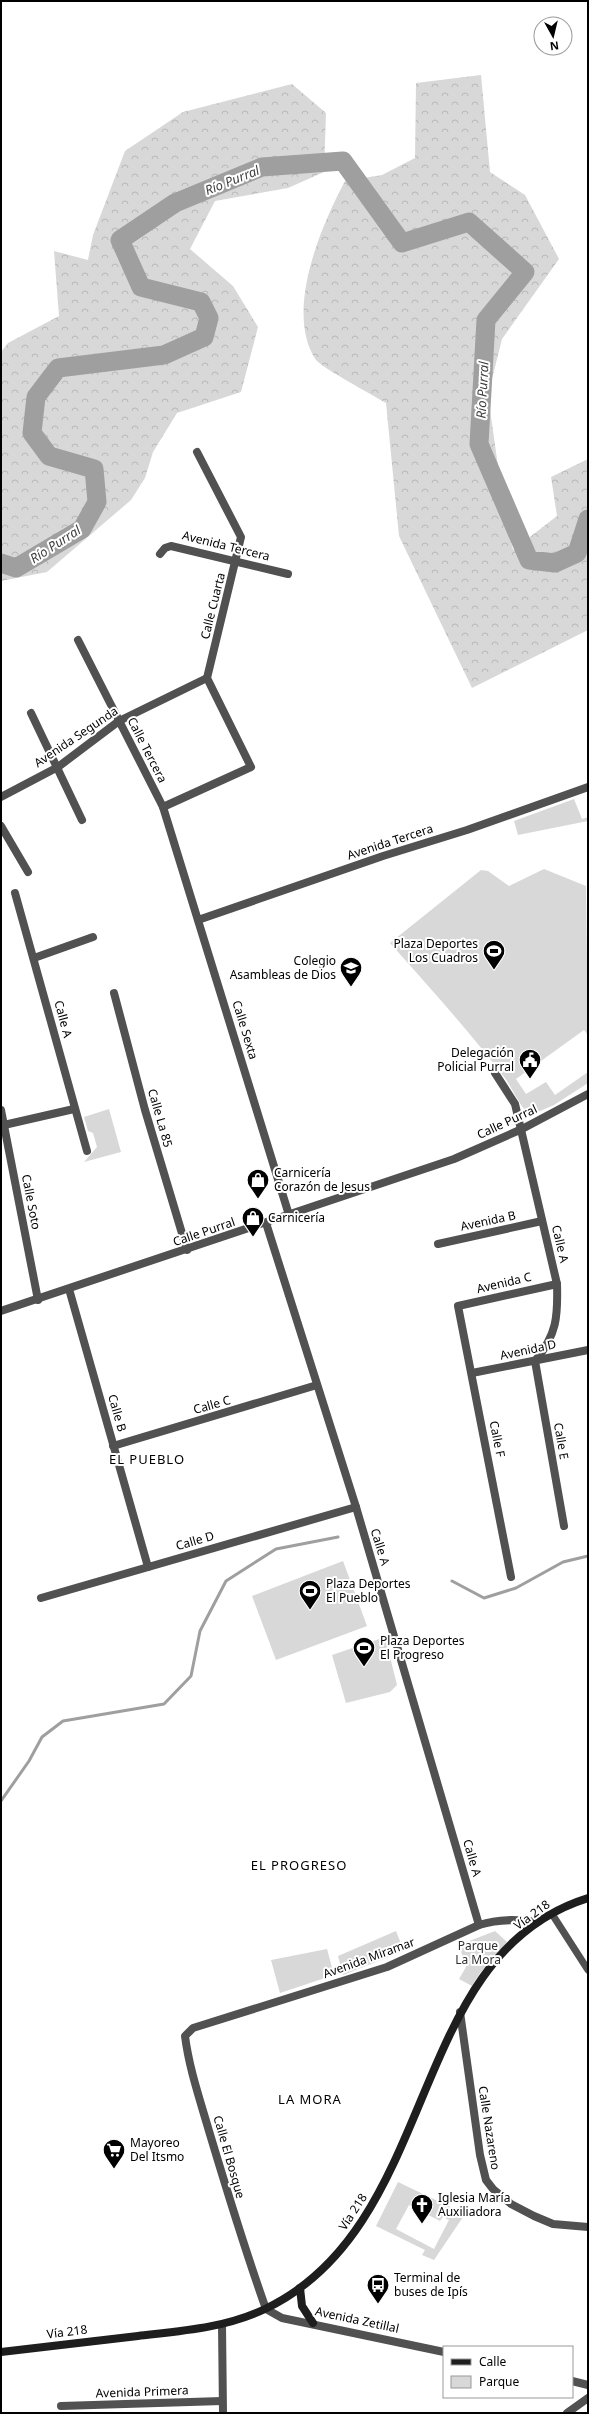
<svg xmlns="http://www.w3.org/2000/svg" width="589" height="2414" font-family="'Noto Sans',sans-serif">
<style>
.forest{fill:url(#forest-crowns)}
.green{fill:#d8d8d8;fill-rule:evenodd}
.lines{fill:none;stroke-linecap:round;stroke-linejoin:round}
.stream{stroke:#9f9f9f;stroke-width:3}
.river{stroke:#9f9f9f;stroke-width:19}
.pedestrian{stroke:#515151;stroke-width:7}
.minor{stroke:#515151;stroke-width:8}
.tertiary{stroke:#515151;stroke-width:8}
.secondary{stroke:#1e1e1e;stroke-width:8}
.labels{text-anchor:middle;stroke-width:4;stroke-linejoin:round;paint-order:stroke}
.street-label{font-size:12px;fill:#000;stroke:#fff}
.poi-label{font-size:12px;fill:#000;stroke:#fff;text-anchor:start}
.park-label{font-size:12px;fill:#2f2f2f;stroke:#fff}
.water-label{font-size:13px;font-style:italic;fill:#404040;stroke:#fff}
.neighbourhood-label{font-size:13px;letter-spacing:1px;fill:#000;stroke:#fff}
</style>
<defs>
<pattern id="forest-crowns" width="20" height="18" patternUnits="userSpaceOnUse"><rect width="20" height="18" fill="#d8d8d8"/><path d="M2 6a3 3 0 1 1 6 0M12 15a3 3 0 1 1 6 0" fill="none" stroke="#b8b8b8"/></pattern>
</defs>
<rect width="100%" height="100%" fill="#fff"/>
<g class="forest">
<path d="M481,75L490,172L525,195L559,259L502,339L488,395L504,509L513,550L557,516L551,477L588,459V630L472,688L399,536L386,403C374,396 321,367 316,360C284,312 321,226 345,181L382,175L415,158L416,83Z"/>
<polygon points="292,84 326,113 324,172 288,188 215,201 190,249 233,286 258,327 241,392 177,413 153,452 145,478 131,500 47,572 1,581 1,352 8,343 59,316 54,251 88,260 93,235 125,151 183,112"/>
</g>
<g class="green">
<polygon points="574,799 582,819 588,817 588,821 518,835 514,821"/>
<path d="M544,869L586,886L588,1035L584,1030L516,1079L526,1094L546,1082L555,1095L588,1072V1083L554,1105L531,1115C523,1113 511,1086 505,1078C469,1031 429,987 390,943L481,870L488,871L509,886Z"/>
<polygon points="109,1109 121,1152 84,1162 97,1147 93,1133 88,1131 84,1117"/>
<polygon points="343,1561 367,1626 276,1660 252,1596"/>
<polygon points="385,1637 397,1685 390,1692 346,1703 332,1655"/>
<polygon points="396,1931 404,1951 343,1975 338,1956"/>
<polygon points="495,1931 507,1942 480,1973 472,1986 459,1979 466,1967 459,1945"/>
<polygon points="327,1949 334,1975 280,1993 271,1960"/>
<path d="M398,2182L465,2214L434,2260L422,2255L425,2250L376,2226ZM409,2205L440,2221L443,2217L449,2220L434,2249L396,2229Z"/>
</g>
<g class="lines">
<g class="stream">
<polyline points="452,1581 484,1598 516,1588 563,1562 588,1556"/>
<polyline points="1,1801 29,1761 42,1737 63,1721 164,1704 191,1676 200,1631 226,1581 276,1549 338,1537"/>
</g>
<polyline class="river" points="1,563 16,568 82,529 97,502 94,469 49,456 32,433 36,397 58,368 164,355 204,337 209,318 201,302 141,287 120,240 175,203 262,167 343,161 402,243 469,222 525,272 486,320 479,444 529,560 555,563 577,553 588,519"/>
<polyline class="pedestrian" points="552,1914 588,1970"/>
<g class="minor">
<polyline points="160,554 165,548 171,546 288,574"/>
<polyline points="78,640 163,807 289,1215"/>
<polyline points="31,713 82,820"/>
<polyline points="1,797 58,767 119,721 207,678"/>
<polyline points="163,807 251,767 207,678 241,537 197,452"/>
<polyline points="1,826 28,872"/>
<polyline points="15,893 87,1151"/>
<polyline points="198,920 383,856 467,830 588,787"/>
<polyline points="34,958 93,937"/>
<polyline points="114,993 145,1110 187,1250"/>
<path d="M495,1073L515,1104L557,1284C558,1316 557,1335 535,1361L564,1526"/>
<polyline points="1,1110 38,1300"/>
<polyline points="4,1125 74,1109"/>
<polyline points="438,1244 542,1221"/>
<polyline points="69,1289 148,1567"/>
<polyline points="472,1373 588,1350"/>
<polyline points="113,1446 317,1385"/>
<polyline points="511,1577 458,1306 557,1284"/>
<polyline points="41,1598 356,1507"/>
<polyline points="460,2012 480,2155 486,2180 493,2189 511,2204 534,2216 553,2224 588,2227"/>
<polyline points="222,2325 223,2413"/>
<path d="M444,2352L282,2318L266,2309C245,2250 227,2191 209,2131C200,2100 189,2068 185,2036L193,2028L387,1967L479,1925"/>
<polyline points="572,2381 588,2385"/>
<polyline points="61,2406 222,2401"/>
<polyline points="567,2413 588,2398"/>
</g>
<g class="tertiary">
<path d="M266,1223L356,1507L479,1925C499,1919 516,1919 537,1922"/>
<polyline points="1,1311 454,1159 522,1129 588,1094"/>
</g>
<g class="secondary">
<polyline points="300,2288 302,2306 313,2323"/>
<path d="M1,2352C47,2347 92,2341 138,2336C181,2331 225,2328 265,2309C442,2225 404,1955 588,1898"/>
</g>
</g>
<defs>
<g id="stadium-pin" transform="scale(1.15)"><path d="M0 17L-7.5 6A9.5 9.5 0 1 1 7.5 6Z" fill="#000" stroke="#fff"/><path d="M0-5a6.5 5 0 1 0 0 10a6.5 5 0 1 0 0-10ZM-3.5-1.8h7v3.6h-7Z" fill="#fff"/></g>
<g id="school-pin" transform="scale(1.15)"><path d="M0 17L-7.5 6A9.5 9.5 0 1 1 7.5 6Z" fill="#000" stroke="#fff"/><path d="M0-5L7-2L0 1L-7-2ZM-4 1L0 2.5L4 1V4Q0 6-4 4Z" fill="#fff"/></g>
<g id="civic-pin" transform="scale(1.15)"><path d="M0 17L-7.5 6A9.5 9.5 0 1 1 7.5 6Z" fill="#000" stroke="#fff"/><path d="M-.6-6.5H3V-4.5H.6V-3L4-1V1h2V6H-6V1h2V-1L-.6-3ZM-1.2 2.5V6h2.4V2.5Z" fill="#fff"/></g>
<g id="shop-pin" transform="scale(1.15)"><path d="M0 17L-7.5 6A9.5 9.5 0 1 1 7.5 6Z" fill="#000" stroke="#fff"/><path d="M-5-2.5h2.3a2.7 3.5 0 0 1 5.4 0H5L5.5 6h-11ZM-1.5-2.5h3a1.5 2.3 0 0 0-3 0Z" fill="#fff"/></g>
<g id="supermarket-pin" transform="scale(1.15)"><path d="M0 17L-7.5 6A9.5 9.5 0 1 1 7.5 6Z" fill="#000" stroke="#fff"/><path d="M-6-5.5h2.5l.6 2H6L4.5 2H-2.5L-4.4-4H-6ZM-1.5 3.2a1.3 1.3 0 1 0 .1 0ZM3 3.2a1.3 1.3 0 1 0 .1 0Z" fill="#fff"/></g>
<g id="church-pin" transform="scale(1.15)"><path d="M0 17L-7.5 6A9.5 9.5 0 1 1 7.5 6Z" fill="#000" stroke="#fff"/><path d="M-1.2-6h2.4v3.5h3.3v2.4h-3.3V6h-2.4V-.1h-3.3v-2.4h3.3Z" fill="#fff"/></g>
<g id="bus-pin" transform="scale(1.15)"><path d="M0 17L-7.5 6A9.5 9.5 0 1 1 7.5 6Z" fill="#000" stroke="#fff"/><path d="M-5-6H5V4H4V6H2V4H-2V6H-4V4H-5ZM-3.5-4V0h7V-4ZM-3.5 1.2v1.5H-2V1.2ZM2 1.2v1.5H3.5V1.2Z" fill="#fff"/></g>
</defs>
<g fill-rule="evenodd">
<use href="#stadium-pin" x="494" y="951"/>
<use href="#school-pin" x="351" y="968"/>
<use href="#civic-pin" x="530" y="1060"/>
<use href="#shop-pin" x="258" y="1180"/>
<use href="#shop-pin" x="253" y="1218"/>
<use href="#stadium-pin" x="310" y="1591"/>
<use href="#stadium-pin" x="364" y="1648"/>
<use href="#supermarket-pin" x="114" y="2150"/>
<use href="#church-pin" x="422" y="2205"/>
<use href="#bus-pin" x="378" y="2285"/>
</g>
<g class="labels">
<g class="street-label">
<text transform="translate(226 546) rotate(14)" y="4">Avenida Tercera</text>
<text transform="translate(213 606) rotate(-76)" y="4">Calle Cuarta</text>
<text transform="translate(76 737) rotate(-34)" y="4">Avenida Segunda</text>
<text transform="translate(147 750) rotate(63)" y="4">Calle Tercera</text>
<text transform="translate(390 842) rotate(-18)" y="4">Avenida Tercera</text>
<text transform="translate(63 1019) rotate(75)" y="4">Calle A</text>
<text transform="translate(245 1030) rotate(73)" y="4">Calle Sexta</text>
<text transform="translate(160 1118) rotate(74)" y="4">Calle La 85</text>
<text transform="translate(507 1122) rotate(-25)" y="4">Calle Purral</text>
<text transform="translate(31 1202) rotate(79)" y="4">Calle Soto</text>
<text transform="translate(488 1221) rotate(-12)" y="4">Avenida B</text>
<text transform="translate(204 1232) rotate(-19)" y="4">Calle Purral</text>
<text transform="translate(560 1244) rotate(77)" y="4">Calle A</text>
<text transform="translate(504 1283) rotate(-13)" y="4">Avenida C</text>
<text transform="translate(528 1350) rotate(-12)" y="4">Avenida D</text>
<text transform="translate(212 1405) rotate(-16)" y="4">Calle C</text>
<text transform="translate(117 1413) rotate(74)" y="4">Calle B</text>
<text transform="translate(497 1439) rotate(79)" y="4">Calle F</text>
<text transform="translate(561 1441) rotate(80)" y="4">Calle E</text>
<text transform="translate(195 1541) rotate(-16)" y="4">Calle D</text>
<text transform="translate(380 1547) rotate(73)" y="4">Calle A</text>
<text transform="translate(472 1858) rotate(74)" y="4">Calle A</text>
<text transform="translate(532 1915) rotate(-36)" y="4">Vía 218</text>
<text transform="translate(369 1958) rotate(-20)" y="4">Avenida Miramar</text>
<text transform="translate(489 2128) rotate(81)" y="4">Calle Nazareno</text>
<text transform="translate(229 2157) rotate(74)" y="4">Calle El Bosque</text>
<text transform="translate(353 2212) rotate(-57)" y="4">Vía 218</text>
<text transform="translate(357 2320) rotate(12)" y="4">Avenida Zetillal</text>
<text transform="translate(67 2332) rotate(-7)" y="4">Vía 218</text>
<text transform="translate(142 2392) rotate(-2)" y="4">Avenida Primera</text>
</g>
<g class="poi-label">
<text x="478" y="948" text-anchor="end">Plaza Deportes<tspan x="478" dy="14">Los Cuadros</tspan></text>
<text x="336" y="965" text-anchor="end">Colegio<tspan x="336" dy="14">Asambleas de Dios</tspan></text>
<text x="514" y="1057" text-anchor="end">Delegación<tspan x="514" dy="14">Policial Purral</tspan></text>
<text x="274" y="1177">Carnicería<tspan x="274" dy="14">Corazón de Jesus</tspan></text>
<text x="268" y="1222">Carnicería</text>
<text x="326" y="1588">Plaza Deportes<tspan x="326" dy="14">El Pueblo</tspan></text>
<text x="380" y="1645">Plaza Deportes<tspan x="380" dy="14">El Progreso</tspan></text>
<text x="130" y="2147">Mayoreo<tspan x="130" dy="14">Del Itsmo</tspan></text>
<text x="438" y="2202">Iglesia María<tspan x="438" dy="14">Auxiliadora</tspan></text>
<text x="394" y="2282">Terminal de<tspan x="394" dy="14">buses de Ipís</tspan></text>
</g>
<g class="park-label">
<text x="478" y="1950">Parque<tspan x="478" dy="14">La Mora</tspan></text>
</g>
<g class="water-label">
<text transform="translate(232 180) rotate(-22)" y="5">Río Purral</text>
<text transform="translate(482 390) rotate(-87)" y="5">Río Purral</text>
<text transform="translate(55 544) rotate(-33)" y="5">Río Purral</text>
</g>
<g class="neighbourhood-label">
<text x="147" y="1464">EL PUEBLO</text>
<text x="299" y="1870">EL PROGRESO</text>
<text x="310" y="2104">LA MORA</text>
</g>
</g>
<rect width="589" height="2414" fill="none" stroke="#000000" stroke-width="4"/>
<rect x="443" y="2346" width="130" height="52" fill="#ffffff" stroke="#999999"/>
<rect x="451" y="2359" width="20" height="6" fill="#1e1e1e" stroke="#999999"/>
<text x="479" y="2366" font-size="12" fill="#000000">Calle</text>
<rect x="451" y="2376" width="20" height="12" fill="#d8d8d8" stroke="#999999"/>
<text x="479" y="2386" font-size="12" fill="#000000">Parque</text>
<g transform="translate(553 36) rotate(172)"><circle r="19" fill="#ffffff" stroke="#999999"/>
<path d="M0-3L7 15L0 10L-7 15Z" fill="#000000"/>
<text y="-6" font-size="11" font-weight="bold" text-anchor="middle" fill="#000000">N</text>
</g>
</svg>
